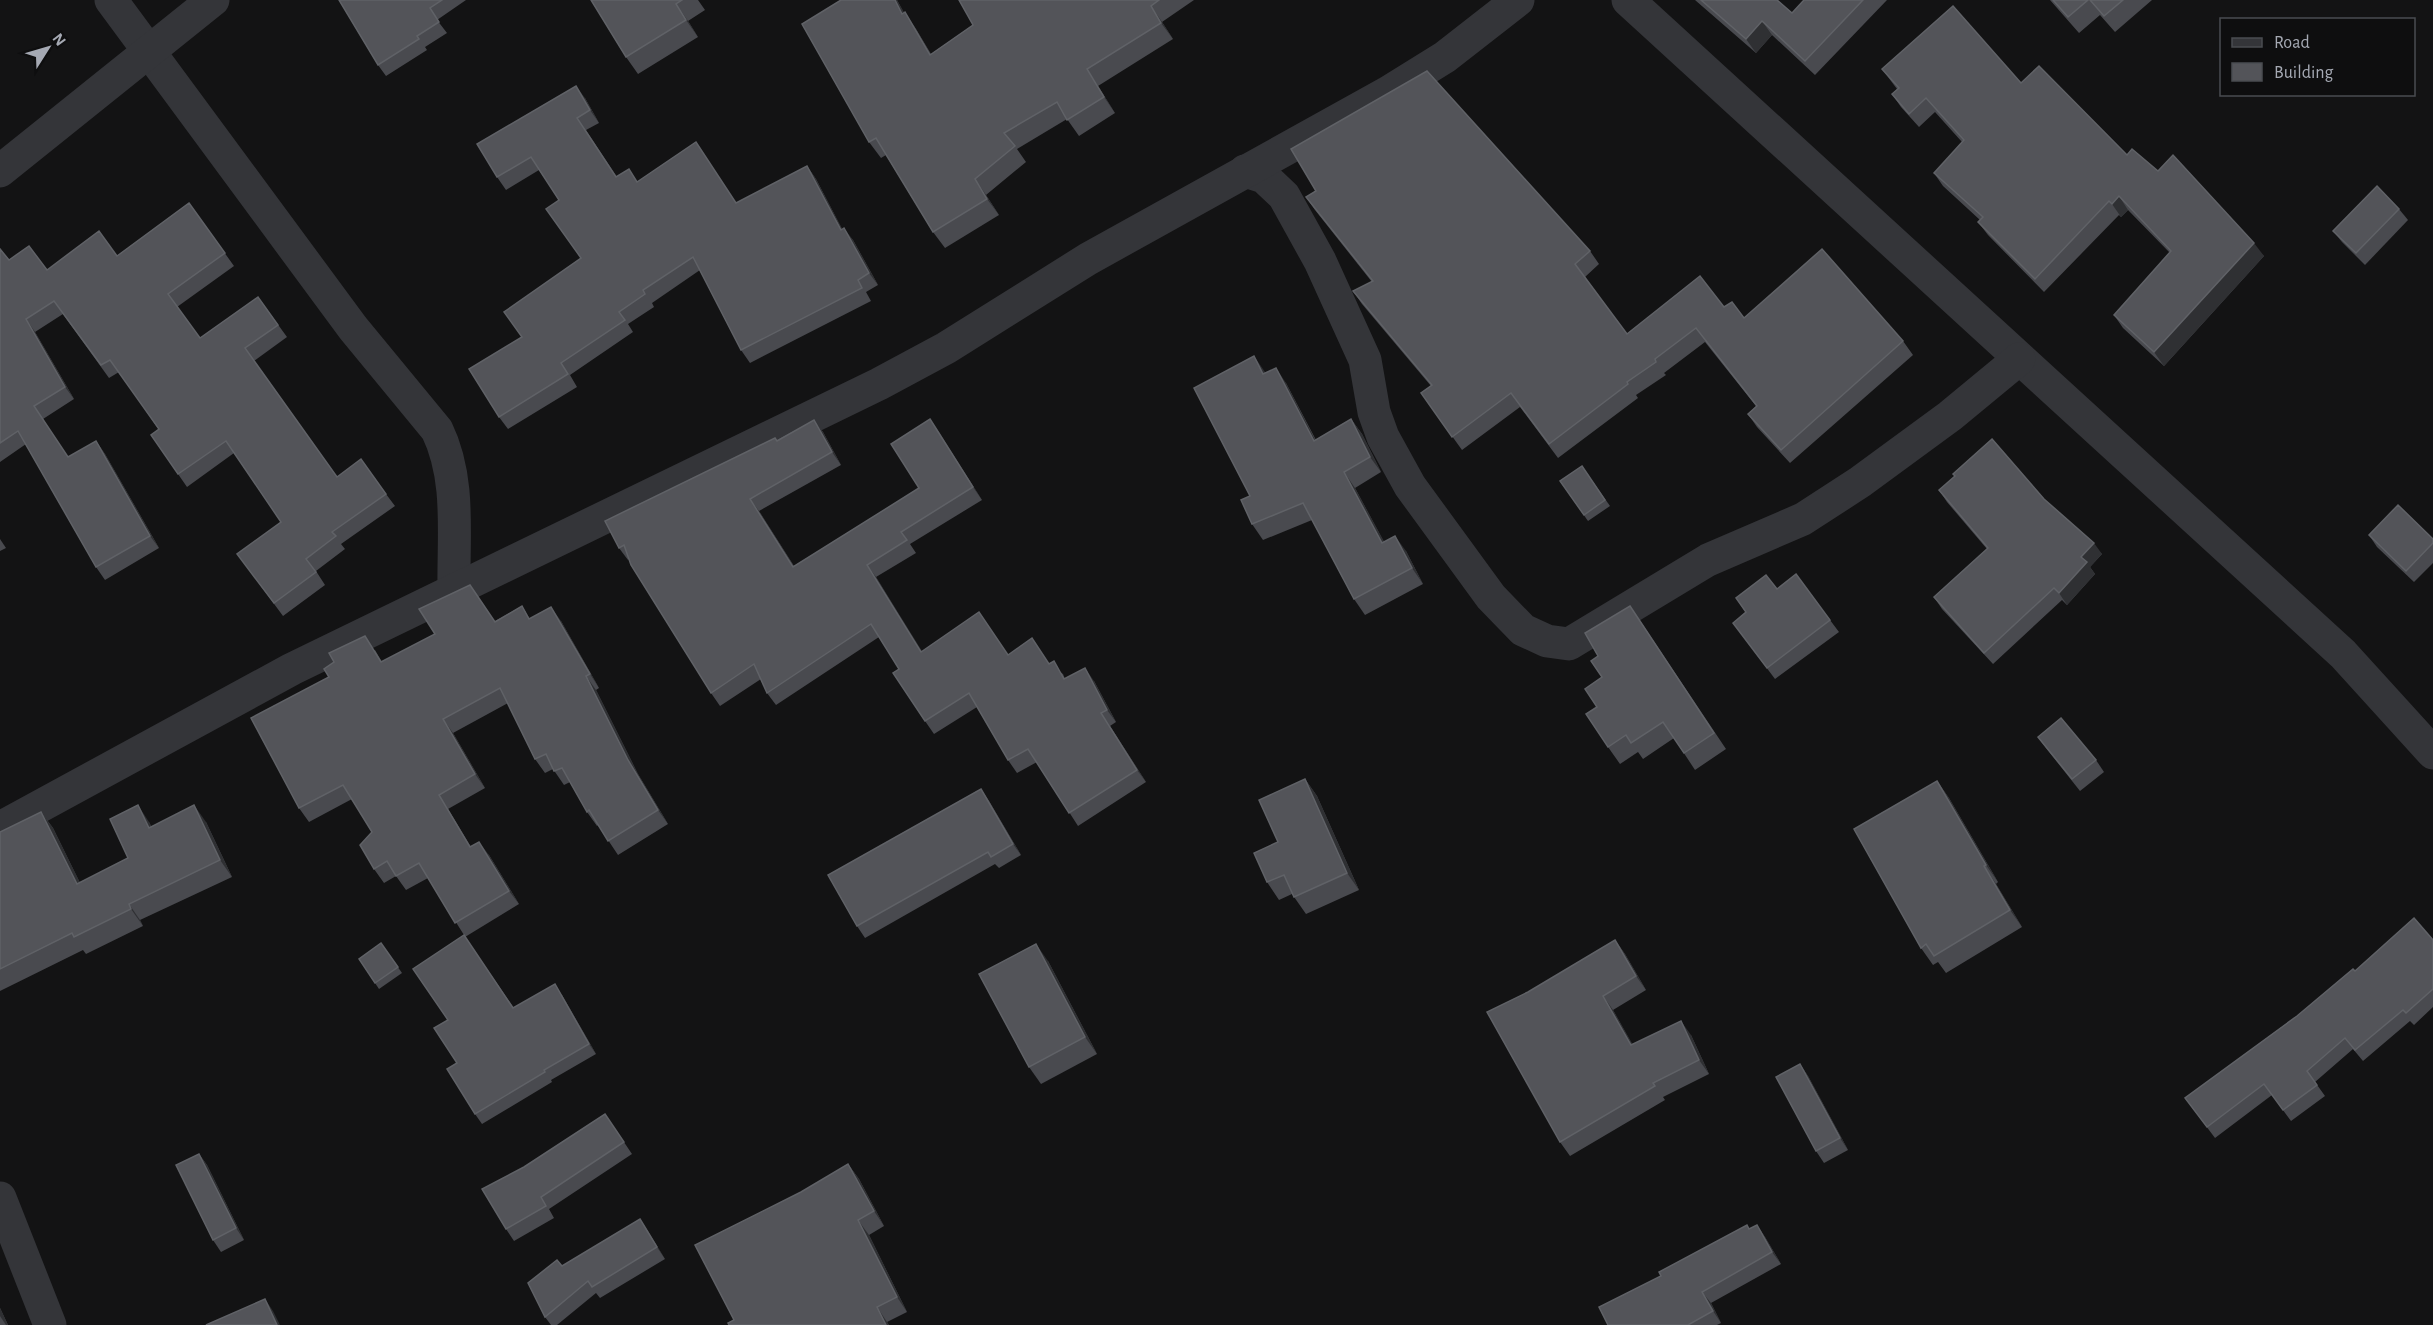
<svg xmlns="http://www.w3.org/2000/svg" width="2433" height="1325" font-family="'Alegreya Sans',sans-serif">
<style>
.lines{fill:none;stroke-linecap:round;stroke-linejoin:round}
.minor{stroke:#343539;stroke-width:33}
.wall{fill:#494a4f}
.shaded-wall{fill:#2f3033}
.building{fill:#535459;stroke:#606267;stroke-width:1.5}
</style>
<rect width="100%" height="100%" fill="#131314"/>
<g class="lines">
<g class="minor">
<path d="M111,0L353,328L437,430C461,479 453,537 454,590"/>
<polyline points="1628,0 2343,654 2433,753"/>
<polyline points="0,171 213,0"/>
<polyline points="1245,171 1264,177 1284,196 1320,261 1365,360 1374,412 1383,437 1410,486 1491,597 1523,630 1547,641 1569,644 1708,560 1803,519 1860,482 1950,416 2019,359"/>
<polyline points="0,828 292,669 879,384 946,348 1088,259 1387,93 1445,57 1518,0"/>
<polyline points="0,1198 50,1325"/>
</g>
</g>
<g class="wall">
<polygon points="339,0 466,0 437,20 447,33 425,47 427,50 386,76 378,65"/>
<polygon points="591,0 698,0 705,10 688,21 698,37 638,74 626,57"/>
<polygon points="841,0 897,0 904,13 916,29 931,54 973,25 959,0 1194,0 1162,22 1173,39 1098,86 1115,113 1079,136 1067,119 1017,149 1026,162 986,195 999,215 945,248 933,232 886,155 881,158 869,142"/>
<polygon points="1695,0 1777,0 1792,13 1804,0 1887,0 1815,75 1772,35 1756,53"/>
<polygon points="2050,0 2152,0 2115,32 2100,15 2079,33"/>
<polygon points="1882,69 2021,83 2127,155 2158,171 2264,256 2164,366 2123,328 2114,315 2170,253 2128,210 2121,217 2119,215 2044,292 1988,235 1978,222 1980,220 1943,186 1934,173 1962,142 1935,112 1919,127 1901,107 1892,94 1897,89"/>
<polygon points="585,98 599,123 586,130 617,177 736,203 807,166 816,179 842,229 853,240 878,285 866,292 871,301 750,363 741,350 700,270 652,303 654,307 628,324 633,332 570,375 577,387 508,429 499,417 522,337 581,258 559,200 539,170 506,190 497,177"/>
<polygon points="1306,197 1590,251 1599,264 1585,277 1627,334 1724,307 1744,318 1903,341 1913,355 1790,463 1757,427 1748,414 1756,406 1705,342 1664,373 1666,375 1636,395 1638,398 1558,458 1520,407 1462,450 1421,393 1431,386 1362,304 1353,291 1372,282 1315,210"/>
<polygon points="189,203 234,266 177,307 200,338 258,297 287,337 254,361 337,477 386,494 395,506 341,544 345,549 316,571 325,585 283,616 246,566 281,522 234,453 187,487 151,435 159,430 119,372 109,378 63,314 35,332 74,399 43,419 68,457 96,441 105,454 159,548 105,580 96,567 26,444 0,462 0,249 9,260 47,270 117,256"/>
<polygon points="2399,209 2408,220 2365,265 2342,242 2333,231"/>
<polygon points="1266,373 1286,383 1316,440 1351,419 1362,434 1381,472 1355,488 1384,542 1406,551 1423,584 1365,615 1354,599 1312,520 1263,540 1252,524 1250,496"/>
<polygon points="930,419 982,500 910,544 916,553 876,577 921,651 1008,655 1049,664 1063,674 1065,679 1094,681 1116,722 1110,726 1146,782 1078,826 1037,762 1017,773 1008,760 977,707 934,734 925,721 899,669 879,637 776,705 767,693 761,679 720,706 711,693 629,559 628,560 619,548 777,440 814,420 823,432 841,465 759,511 794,566 919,488"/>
<polygon points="1582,466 1610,506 1588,521 1560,481"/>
<polygon points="1939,490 2044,499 2102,554 2090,567 2095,574 2067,605 2062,600 1993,664 1942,609 1934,597 1987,549 1947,502"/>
<polygon points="2369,535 2433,539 2433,563 2414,582 2377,547"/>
<polygon points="0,539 6,548 0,551"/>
<polygon points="1777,589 1830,620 1839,632 1775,679 1733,623 1746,613 1736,598"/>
<polygon points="522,606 530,619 561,621 599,688 596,690 638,774 668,824 618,855 598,825 597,826 587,812 570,782 564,785 553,769 545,773 535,759 508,703 453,733 485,788 448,809 471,847 489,855 519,904 465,937 514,1008 562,995 596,1054 551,1080 552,1082 482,1124 475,1114 457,1063 448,1020 464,935 428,878 406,890 396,876 384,883 374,869 372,832 352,799 309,822 299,808 329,677 375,650 382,662 495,621"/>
<polygon points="1641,622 1726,749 1695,770 1674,738 1643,759 1638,752 1620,764 1608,747 1597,707 1602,677 1598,656"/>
<polygon points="2038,737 2096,760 2104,772 2080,791 2046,748"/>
<polygon points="1305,779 1317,796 1359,890 1306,914 1292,894 1279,900 1267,882 1278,842"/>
<polygon points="1937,781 1949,798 1998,882 1996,884 2022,927 1946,973 1938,962 1933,965 1921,948"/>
<polygon points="981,789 989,801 1021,855 999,868 995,864 865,938 857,926"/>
<polygon points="41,812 53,828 80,883 128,858 149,822 151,826 206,822 232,877 140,920 143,926 86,954 83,950 0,991 0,832"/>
<polygon points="1615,940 1625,954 1646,990 1613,1010 1632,1044 1691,1035 1709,1074 1663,1097 1665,1100 1570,1156 1560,1142 1528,992"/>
<polygon points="2433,940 2433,1007 2414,1025 2410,1021 2363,1061 2353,1049 2315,1082 2325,1096 2291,1121 2272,1095 2215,1138 2185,1098 2297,1016 2355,971"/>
<polygon points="381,943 402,973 379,989 359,959"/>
<polygon points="1048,961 1097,1054 1041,1084 1029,1067"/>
<polygon points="1800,1064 1808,1076 1848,1150 1824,1163 1816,1151"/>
<polygon points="605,1114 632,1154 549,1209 554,1218 514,1241 506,1229 524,1167"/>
<polygon points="199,1154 207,1165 244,1240 221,1252 213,1240"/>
<polygon points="848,1164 859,1179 884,1226 869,1235 907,1312 887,1322 889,1325 729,1325 734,1320 801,1192"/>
<polygon points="640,1219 665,1259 600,1298 596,1293 557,1325 551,1325 545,1317 562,1266"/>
<polygon points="1747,1225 1750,1229 1757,1225 1765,1237 1781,1264 1711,1303 1721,1323 1717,1325 1608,1325 1661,1276"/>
<polygon points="0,1308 8,1325 0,1325"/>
</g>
<g class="shaded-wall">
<polygon points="895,0 897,0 914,30 902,14"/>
<polygon points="676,4 688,21 698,37 686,20"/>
<polygon points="1151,6 1162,22 1173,39 1161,23"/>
<polygon points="905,12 916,29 941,72 930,55"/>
<polygon points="1762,21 1772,35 1756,53 1746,39"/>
<polygon points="1087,69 1098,86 1115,113 1104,97"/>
<polygon points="576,86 585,98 599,123 590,110"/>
<polygon points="807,166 816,179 849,242 841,230"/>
<polygon points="975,179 986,195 999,215 987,199"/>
<polygon points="2119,196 2128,210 2121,217 2112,204"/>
<polygon points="844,228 853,240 878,285 869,273"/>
<polygon points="2254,243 2264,256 2164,366 2154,352"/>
<polygon points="26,319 35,332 74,399 65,387"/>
<polygon points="1254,356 1265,372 1274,389 1263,374"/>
<polygon points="1276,368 1286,383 1324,457 1314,441"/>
<polygon points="930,419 939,432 982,500 973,487"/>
<polygon points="1351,419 1362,434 1381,472 1370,457"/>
<polygon points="814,420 823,432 841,465 832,452"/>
<polygon points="96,441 105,454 159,548 150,536"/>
<polygon points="1344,472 1355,488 1393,558 1382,543"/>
<polygon points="750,499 759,511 802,579 793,567"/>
<polygon points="1395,536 1406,551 1423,584 1412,568"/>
<polygon points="2094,543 2102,554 2090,567 2095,574 2067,605 2059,593 2081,557"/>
<polygon points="867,565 876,577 930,664 921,652"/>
<polygon points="551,607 561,621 599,688 590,674"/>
<polygon points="1085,668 1094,681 1116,722 1107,710"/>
<polygon points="586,676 596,690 638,774 668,824 658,810 628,760"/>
<polygon points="1101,713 1110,726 1146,782 1137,770"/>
<polygon points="443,719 453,733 485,788 475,774"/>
<polygon points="1305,779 1317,796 1359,890 1347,873"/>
<polygon points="1937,781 1949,798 1998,882 1986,865"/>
<polygon points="981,789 989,801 1021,855 1013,844"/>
<polygon points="439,795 448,809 479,861 470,847"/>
<polygon points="138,805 149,822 160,844 149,828"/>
<polygon points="194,805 206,822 232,877 220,860"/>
<polygon points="41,812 53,828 89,901 77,884"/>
<polygon points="479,842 489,855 519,904 509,891"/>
<polygon points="1984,866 1996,884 2022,927 2010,910"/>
<polygon points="129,904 140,920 143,926 131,909"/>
<polygon points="1615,940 1625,954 1646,990 1636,976"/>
<polygon points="1036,944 1048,961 1097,1054 1085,1037"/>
<polygon points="555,984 562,995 596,1054 589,1044"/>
<polygon points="1603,996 1613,1010 1641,1059 1631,1045"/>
<polygon points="1681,1021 1691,1035 1709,1074 1699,1060"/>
<polygon points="1800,1064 1808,1076 1848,1150 1840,1138"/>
<polygon points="199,1154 207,1165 244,1240 236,1228"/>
<polygon points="848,1164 859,1179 884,1226 874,1211"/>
<polygon points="640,1219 648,1231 665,1259 657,1247"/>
<polygon points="858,1220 869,1235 907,1312 897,1297"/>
<polygon points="1757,1225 1765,1237 1781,1264 1772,1252"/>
<polygon points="1702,1292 1711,1303 1721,1323 1713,1311"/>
<polygon points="265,1299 273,1311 280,1325 277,1325"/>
<polygon points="877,1307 889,1325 886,1325"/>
<polygon points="0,1308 8,1325 6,1325 0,1316"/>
</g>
<g class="building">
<polygon points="339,0 442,0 430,8 439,22 417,36 419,39 378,65"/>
<polygon points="591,0 682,0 676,4 686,20 626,57"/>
<polygon points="841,0 895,0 902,14 905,12 930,55 973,25 959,0 1159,0 1151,6 1161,23 1087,69 1104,97 1067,120 1057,102 1004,133 1015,146 975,179 987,199 933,232 876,138 869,142 802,24"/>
<polygon points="1701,0 1777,0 1792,13 1804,0 1863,0 1805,61 1762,21 1746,39"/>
<polygon points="2053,0 2088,0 2068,17"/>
<polygon points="2090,0 2123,0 2104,16"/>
<polygon points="1953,6 2021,83 2039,66 2127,155 2132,149 2158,171 2173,155 2254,243 2154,352 2114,315 2171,251 2119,196 2112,204 2109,201 2035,279 1978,222 1983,217 1934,173 1964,140 1926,98 1909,114 1892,94 1899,88 1882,69"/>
<polygon points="1427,71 1590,251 1575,264 1627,334 1700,276 1724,307 1732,302 1744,318 1822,249 1903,341 1781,450 1748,414 1757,406 1696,328 1655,359 1656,362 1627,382 1628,384 1549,444 1511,393 1452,437 1421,393 1432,385 1353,291 1373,281 1306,197 1316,191 1291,149"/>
<polygon points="576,86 590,110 577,118 616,177 629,169 637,182 696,142 736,203 807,166 841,230 844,228 869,273 858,280 862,288 741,350 693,257 643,290 645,294 619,312 625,320 561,363 568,374 499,417 469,369 522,337 504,312 581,258 546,209 559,200 531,157 497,177 477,144"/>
<polygon points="2377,186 2399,209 2356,253 2333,231"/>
<polygon points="189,203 225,253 168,294 200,338 258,297 278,325 245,348 337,477 361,459 386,494 332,532 336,536 306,559 316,572 274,603 237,554 281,522 226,441 178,474 151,435 159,429 110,360 101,365 54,301 26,319 65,387 34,406 68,457 96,441 150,536 96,567 18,431 0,443 0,249 9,260 29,246 47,270 99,231 117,256"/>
<polygon points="1254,356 1263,374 1276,368 1314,441 1351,419 1370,457 1344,472 1382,543 1395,536 1412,568 1354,599 1303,503 1252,524 1241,500 1250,496 1194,388"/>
<polygon points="930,419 973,487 901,532 907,540 867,565 921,652 979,612 1008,655 1032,638 1049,664 1054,661 1064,679 1085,668 1107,710 1101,713 1137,770 1069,813 1028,749 1008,760 969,693 925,721 893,673 899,669 871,624 767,693 754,664 711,693 631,565 624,545 619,548 605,521 775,438 777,441 814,420 832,452 750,499 793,567 919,488 891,444"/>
<polygon points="1992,439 2044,499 2094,543 2081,557 2087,562 2059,593 2054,588 1984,653 1934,597 1988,548 1939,490 1955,476 1953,474"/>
<polygon points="1582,466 1605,500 1584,515 1560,481"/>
<polygon points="2398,505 2433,539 2433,543 2406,571 2369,535"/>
<polygon points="1796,574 1830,620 1767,668 1733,623 1746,612 1736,598 1766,575 1777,589"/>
<polygon points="470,585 495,622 522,606 529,619 551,607 590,674 586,676 628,760 658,810 608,841 589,810 587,812 562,768 554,771 546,754 535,759 500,688 443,719 475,774 439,795 470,847 479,842 509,891 455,923 419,863 396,876 387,861 374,869 360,845 372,832 343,785 299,808 251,718 329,677 324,669 334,662 329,653 365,636 381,662 435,634 419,609"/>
<polygon points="1630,606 1714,733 1684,753 1663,722 1631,743 1626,735 1608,747 1586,714 1597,707 1585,689 1602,677 1591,661 1598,656 1585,633"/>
<polygon points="2061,718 2096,760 2072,779 2038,737"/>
<polygon points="1305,779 1347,873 1294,897 1284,875 1267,882 1254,853 1278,842 1259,800"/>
<polygon points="1937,781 1986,865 1984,866 2010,910 1934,956 1926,944 1921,948 1854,829"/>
<polygon points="981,789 1013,844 991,857 988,852 857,926 828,875"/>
<polygon points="138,805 149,828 194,805 220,860 129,904 131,909 74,937 72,933 0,969 0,832 41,812 77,884 128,858 110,819"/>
<polygon points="2414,918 2433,940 2433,989 2406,1013 2403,1010 2355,1050 2345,1038 2307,1071 2317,1085 2283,1110 2264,1084 2207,1127 2185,1098 2297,1016 2353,969 2355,971"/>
<polygon points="464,935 513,1008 555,984 589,1044 544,1070 545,1072 475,1114 447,1069 457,1063 434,1028 448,1020 413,969"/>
<polygon points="1615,940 1636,976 1603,996 1631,1045 1681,1021 1699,1060 1653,1083 1655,1086 1560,1142 1487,1012 1528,992"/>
<polygon points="381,943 398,967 375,983 359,959"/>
<polygon points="1036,944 1085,1037 1029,1067 979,974"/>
<polygon points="1800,1064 1840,1138 1816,1151 1776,1077"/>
<polygon points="605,1114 624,1142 541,1197 546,1206 506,1229 482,1189 524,1167"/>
<polygon points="199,1154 236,1228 213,1240 176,1165"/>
<polygon points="848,1164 874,1211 858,1220 897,1297 877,1307 886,1325 729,1325 728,1323 734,1320 695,1245 801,1192"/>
<polygon points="640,1219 657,1247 592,1287 588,1281 545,1317 528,1283 557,1260 562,1266"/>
<polygon points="1747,1225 1749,1229 1757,1225 1772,1252 1702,1292 1713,1311 1688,1325 1608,1325 1599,1307 1661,1276 1659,1272"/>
<polygon points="265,1299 277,1325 206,1325"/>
</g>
<rect x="2220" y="18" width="195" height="78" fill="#0e0e0f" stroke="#4a4c51" stroke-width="1.5"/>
<rect x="2232" y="38" width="30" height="9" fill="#343539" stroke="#4a4c51" stroke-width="1.5"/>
<text x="2274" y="48" font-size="18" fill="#a5a9b3">Road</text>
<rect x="2232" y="63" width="30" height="18" fill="#535459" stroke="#4a4c51" stroke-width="1.5"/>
<text x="2274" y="78" font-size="18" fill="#a5a9b3">Building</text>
<g transform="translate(48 48) rotate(53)" stroke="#0e0e0f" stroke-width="4.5" paint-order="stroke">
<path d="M0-4.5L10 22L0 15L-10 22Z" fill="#a5a9b3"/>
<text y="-9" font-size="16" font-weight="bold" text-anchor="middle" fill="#a5a9b3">N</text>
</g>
</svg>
